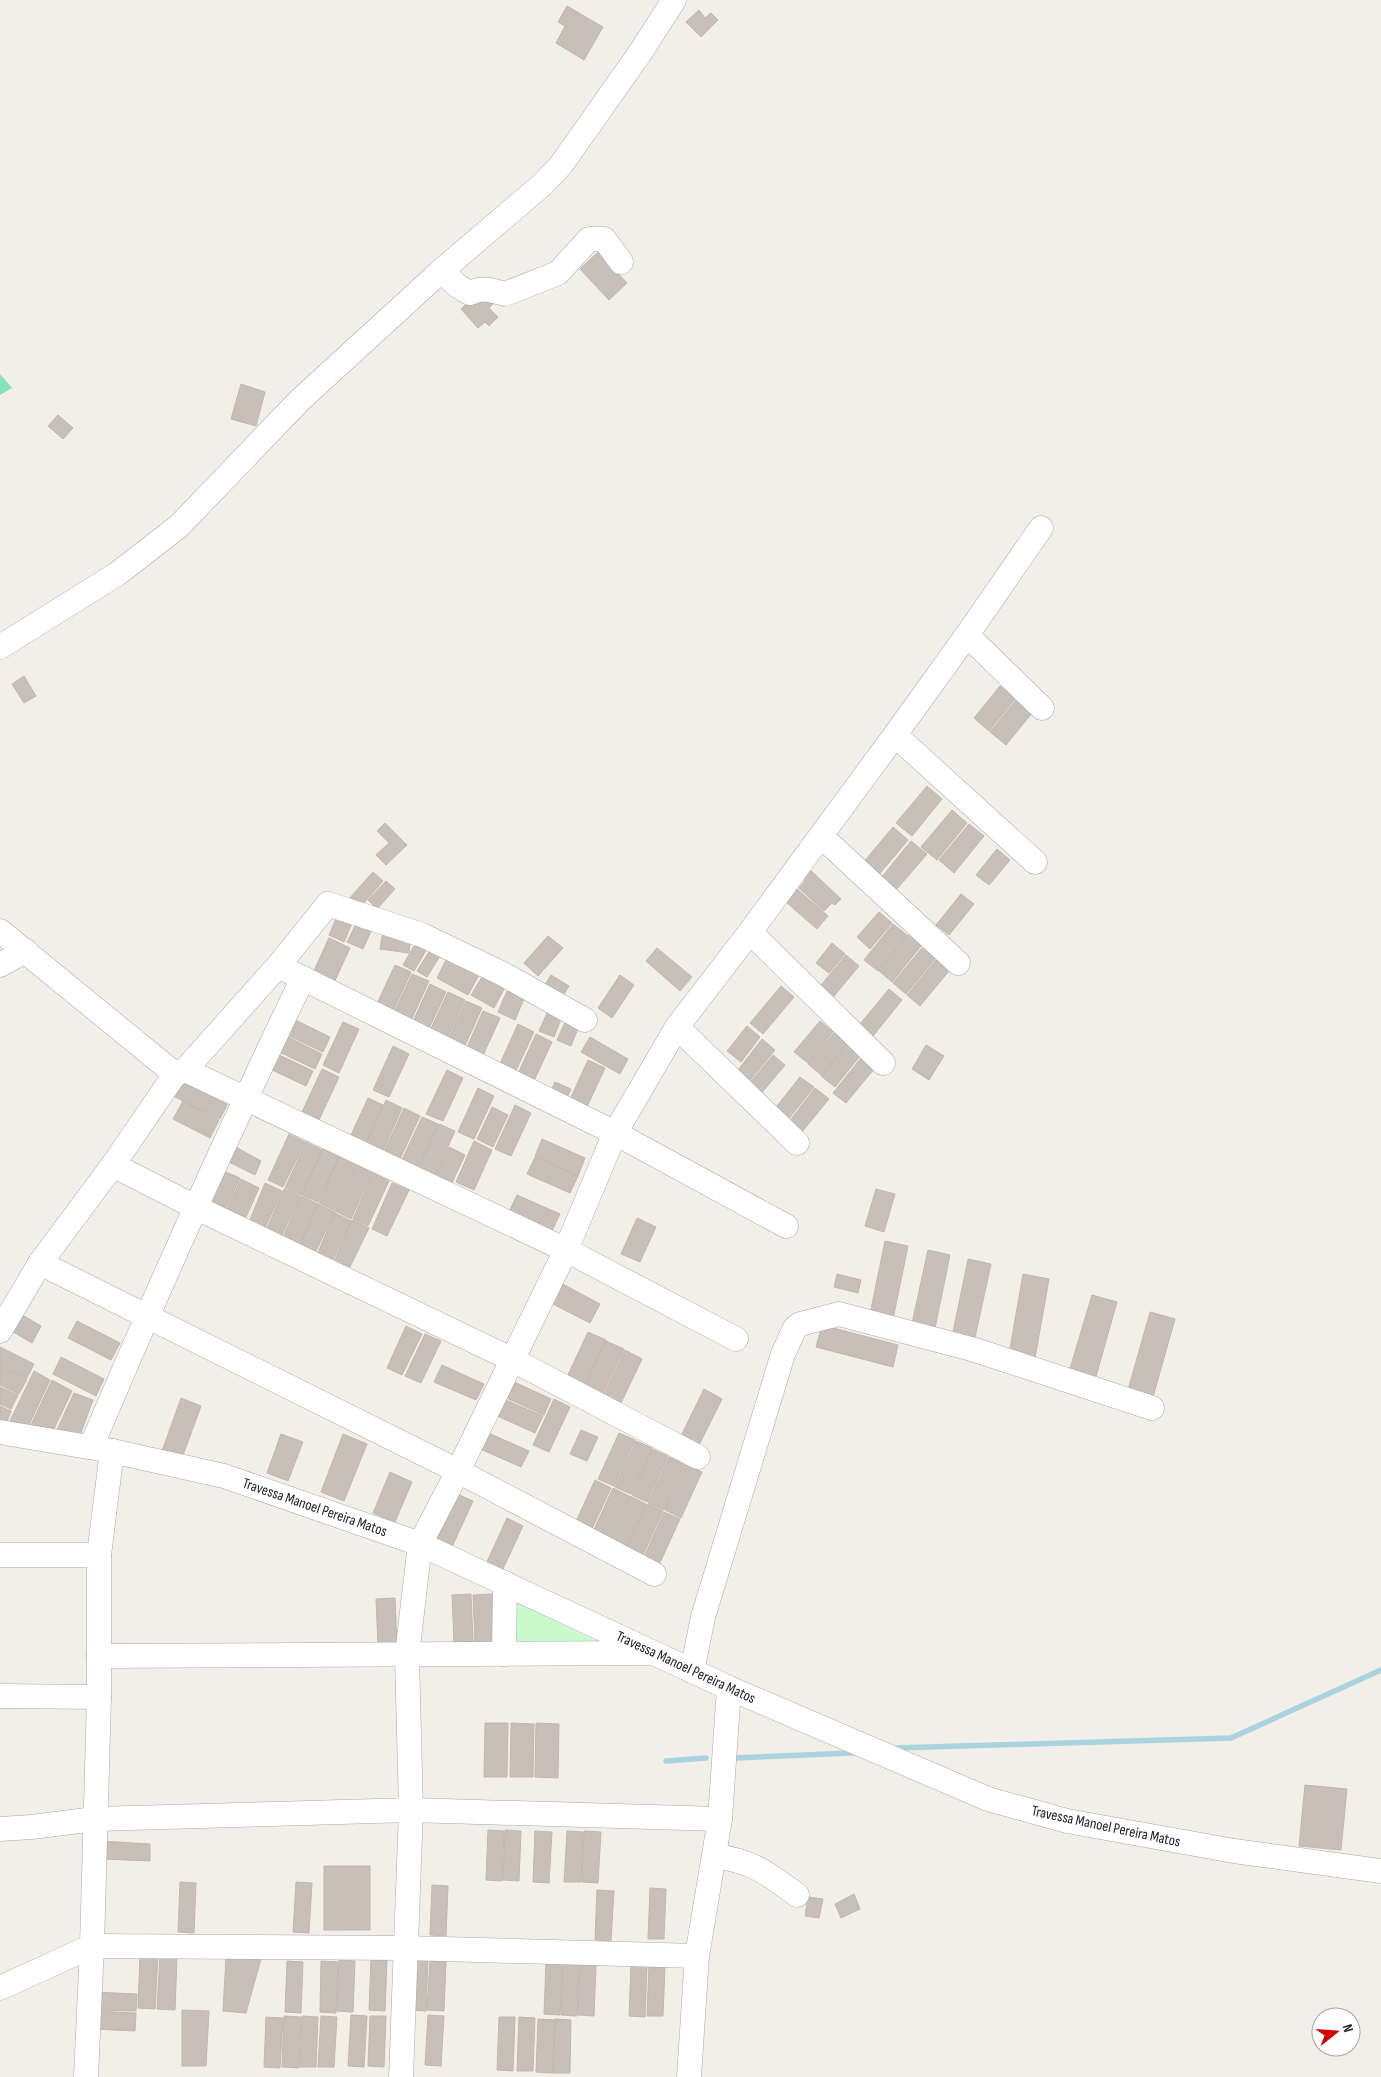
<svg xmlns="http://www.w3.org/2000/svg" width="1381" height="2077" font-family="'Sofia Sans Condensed',sans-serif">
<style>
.park{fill:#c8facc}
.pitch{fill:#88e0be}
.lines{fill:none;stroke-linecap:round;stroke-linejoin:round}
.stream{stroke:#aad3df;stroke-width:5.5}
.building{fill:#c7bfb8;stroke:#c4b6ab}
.minor-casing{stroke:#a9a9a9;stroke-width:25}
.minor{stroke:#fff;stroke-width:24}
.labels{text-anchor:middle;stroke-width:4.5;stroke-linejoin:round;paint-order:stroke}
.street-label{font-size:15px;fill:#222;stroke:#fff}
</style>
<rect width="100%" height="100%" fill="#f2efe9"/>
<polygon class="park" points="516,1600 597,1642 516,1644"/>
<polygon class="pitch" points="0,374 12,388 0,395"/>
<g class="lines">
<g class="stream">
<polyline points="896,1748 1231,1738 1381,1670"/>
<polyline points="735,1758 853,1753"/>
<polyline points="666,1761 706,1758"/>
</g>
</g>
<g class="building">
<polygon points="567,6 603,27 584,60 556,43 565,26 558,22"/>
<polygon points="699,10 705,18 711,13 718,20 701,37 686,22"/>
<polygon points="598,252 627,283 609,300 580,269"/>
<polygon points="480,291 493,304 489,308 498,317 489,326 485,322 478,328 461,309"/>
<polygon points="241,384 265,392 256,426 231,419"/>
<polygon points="58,415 73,428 63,439 48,426"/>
<polygon points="24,676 36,696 24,703 12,684"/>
<polygon points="1000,686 1016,698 989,731 974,718"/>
<polygon points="1017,699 1032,713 1006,745 990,732"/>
<polygon points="927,786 942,799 912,836 896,823"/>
<polygon points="952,810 967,823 937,860 921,847"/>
<polygon points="385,823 407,845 386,865 376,855 389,843 377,831"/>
<polygon points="969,824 984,836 954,873 939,860"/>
<polygon points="893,827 908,840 877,877 862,864"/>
<polygon points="911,841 927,854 896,890 881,878"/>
<polygon points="997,849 1010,860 989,885 976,875"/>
<polygon points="806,866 841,899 835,905 832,903 824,911 799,888 805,881 798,875"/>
<polygon points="373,872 383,881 357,911 347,901"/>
<polygon points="386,881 395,889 377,909 368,900"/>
<polygon points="797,889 828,916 817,929 786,902"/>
<polygon points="961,894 974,904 949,935 936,925"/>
<polygon points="879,912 892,923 870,949 857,937"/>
<polygon points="338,914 353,921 344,942 329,935"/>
<polygon points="357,922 372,929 363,949 347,942"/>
<polygon points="893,924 907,935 878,971 864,960"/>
<polygon points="383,931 411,935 409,953 380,949"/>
<polygon points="908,935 921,946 892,982 879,971"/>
<polygon points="548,936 563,948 538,976 524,963"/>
<polygon points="329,938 350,948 332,987 311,977"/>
<polygon points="417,941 428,947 414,971 403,965"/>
<polygon points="832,943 845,954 829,973 816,963"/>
<polygon points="657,948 692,977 680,991 646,961"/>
<polygon points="922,948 935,959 906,994 893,983"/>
<polygon points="430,950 440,956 427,977 417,971"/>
<polygon points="846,955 859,966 830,1001 817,990"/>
<polygon points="447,958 479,975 468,995 437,978"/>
<polygon points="936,960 949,971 920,1006 907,995"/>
<polygon points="395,965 411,972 391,1016 375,1008"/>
<polygon points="412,974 429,981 409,1025 392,1017"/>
<polygon points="551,975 569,986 561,999 543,988"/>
<polygon points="620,975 634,985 612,1018 598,1008"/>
<polygon points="482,977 504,989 494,1008 471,995"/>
<polygon points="430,984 446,992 426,1035 410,1028"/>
<polygon points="781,986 794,997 763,1034 750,1023"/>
<polygon points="889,989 902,1000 873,1036 860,1024"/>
<polygon points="507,991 524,999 515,1020 498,1012"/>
<polygon points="448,992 465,1000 445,1043 428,1035"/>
<polygon points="466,1001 482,1008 462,1052 446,1044"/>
<polygon points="483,1011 500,1018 480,1062 464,1054"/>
<polygon points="547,1013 561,1019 554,1037 539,1031"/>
<polygon points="293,1019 330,1037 323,1052 285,1034"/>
<polygon points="566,1020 579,1026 571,1046 557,1040"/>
<polygon points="820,1021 833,1032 808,1063 794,1052"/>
<polygon points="343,1022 359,1029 339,1073 323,1065"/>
<polygon points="518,1024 534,1032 514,1075 498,1068"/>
<polygon points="747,1026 760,1037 741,1062 727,1051"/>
<polygon points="834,1033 847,1044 821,1075 808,1064"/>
<polygon points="536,1034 552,1042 532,1085 516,1078"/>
<polygon points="284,1035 322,1054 315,1069 277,1051"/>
<polygon points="590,1037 628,1059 620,1074 581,1052"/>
<polygon points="762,1039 775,1050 747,1084 735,1074"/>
<polygon points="847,1045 860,1056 835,1087 821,1076"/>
<polygon points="926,1045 944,1056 929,1080 912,1069"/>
<polygon points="393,1046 409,1054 389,1097 373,1090"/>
<polygon points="275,1053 313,1071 306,1086 268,1068"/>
<polygon points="773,1055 785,1065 760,1095 748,1085"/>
<polygon points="861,1058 874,1069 846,1103 833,1093"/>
<polygon points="588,1060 605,1068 585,1111 568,1104"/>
<polygon points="322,1069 339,1077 319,1120 302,1112"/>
<polygon points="447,1070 463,1078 443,1121 426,1114"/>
<polygon points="182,1077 229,1101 220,1119 173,1096"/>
<polygon points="800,1077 814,1087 786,1122 773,1111"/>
<polygon points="555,1082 571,1089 565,1102 549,1095"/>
<polygon points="478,1088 494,1096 474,1139 458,1132"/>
<polygon points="815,1088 829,1099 801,1133 788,1123"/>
<polygon points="368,1098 383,1105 366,1142 351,1135"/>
<polygon points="386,1100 402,1108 383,1151 366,1144"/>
<polygon points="183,1101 219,1120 210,1138 173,1119"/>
<polygon points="515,1105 531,1113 511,1156 495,1149"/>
<polygon points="492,1107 508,1115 493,1147 477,1139"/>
<polygon points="404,1108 420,1116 400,1159 384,1152"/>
<polygon points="422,1117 438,1124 418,1168 402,1160"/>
<polygon points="439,1124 455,1131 435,1175 418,1167"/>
<polygon points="289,1134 305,1142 283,1187 268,1180"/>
<polygon points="542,1139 585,1158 578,1176 535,1156"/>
<polygon points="474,1141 492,1150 474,1190 456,1182"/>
<polygon points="306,1142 322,1150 301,1195 285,1188"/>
<polygon points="234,1146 261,1161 255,1175 227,1161"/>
<polygon points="449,1147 465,1155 452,1183 436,1175"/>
<polygon points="323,1149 339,1157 318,1202 302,1195"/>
<polygon points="339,1157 355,1165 334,1210 319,1203"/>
<polygon points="535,1157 578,1176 570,1193 527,1174"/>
<polygon points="356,1165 372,1173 351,1219 335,1211"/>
<polygon points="221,1170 240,1178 226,1208 208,1199"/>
<polygon points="373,1173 389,1181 368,1226 353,1219"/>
<polygon points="241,1179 259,1188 246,1217 227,1209"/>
<polygon points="265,1183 282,1191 265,1228 249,1222"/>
<polygon points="392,1183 409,1190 387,1236 372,1229"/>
<polygon points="284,1189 300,1196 279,1242 264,1235"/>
<polygon points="876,1189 895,1194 884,1232 865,1226"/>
<polygon points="517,1195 560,1214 552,1231 509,1212"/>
<polygon points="301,1196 318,1204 297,1250 281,1242"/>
<polygon points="318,1204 335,1212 313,1257 298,1250"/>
<polygon points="335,1213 351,1221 330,1266 315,1259"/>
<polygon points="637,1218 656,1227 640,1262 621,1254"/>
<polygon points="352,1220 369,1228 347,1273 332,1266"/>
<polygon points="885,1241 908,1246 892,1324 869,1319"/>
<polygon points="928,1250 950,1255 934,1333 911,1328"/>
<polygon points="968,1259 991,1264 974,1342 952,1337"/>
<polygon points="837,1274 861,1280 858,1293 834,1287"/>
<polygon points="1023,1274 1049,1279 1035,1358 1009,1354"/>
<polygon points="557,1281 600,1304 590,1323 547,1301"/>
<polygon points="1092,1295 1117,1302 1095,1380 1069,1372"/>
<polygon points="1150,1312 1175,1319 1153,1397 1128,1390"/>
<polygon points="19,1313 41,1326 32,1343 10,1330"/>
<polygon points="77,1321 120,1343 111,1360 68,1338"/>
<polygon points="822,1325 898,1345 893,1367 816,1347"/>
<polygon points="406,1326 422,1334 402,1375 387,1368"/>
<polygon points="588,1332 606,1340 584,1386 567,1377"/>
<polygon points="425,1334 441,1341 421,1383 405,1376"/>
<polygon points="606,1341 624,1349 602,1395 585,1386"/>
<polygon points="0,1347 34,1364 27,1378 0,1365"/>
<polygon points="625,1350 642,1359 620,1405 603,1396"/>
<polygon points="61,1357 104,1379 96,1396 53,1374"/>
<polygon points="442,1365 484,1384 476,1400 434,1382"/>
<polygon points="0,1366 27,1379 19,1394 0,1385"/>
<polygon points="34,1371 50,1380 28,1427 9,1423"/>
<polygon points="52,1380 72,1391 53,1431 29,1429"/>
<polygon points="510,1380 551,1399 544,1415 502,1396"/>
<polygon points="0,1387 18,1395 11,1409 0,1404"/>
<polygon points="704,1389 722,1399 699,1445 681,1436"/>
<polygon points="74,1393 93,1400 79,1438 55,1434"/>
<polygon points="181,1398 201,1406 182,1458 162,1451"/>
<polygon points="501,1398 543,1416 535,1433 493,1414"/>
<polygon points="554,1399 570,1407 549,1452 533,1445"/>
<polygon points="0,1406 11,1411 7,1422 0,1421"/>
<polygon points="581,1430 598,1437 587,1461 570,1454"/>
<polygon points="486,1432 529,1451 521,1467 478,1448"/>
<polygon points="619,1433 635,1440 614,1486 598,1479"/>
<polygon points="281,1434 303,1442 288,1481 267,1473"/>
<polygon points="343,1434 367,1444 344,1501 321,1492"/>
<polygon points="636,1441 652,1448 631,1494 615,1487"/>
<polygon points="652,1449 668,1456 647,1502 632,1495"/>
<polygon points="669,1457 685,1464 664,1510 648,1503"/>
<polygon points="686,1465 702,1472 681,1518 665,1510"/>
<polygon points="390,1472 412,1482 395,1522 373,1513"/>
<polygon points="595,1480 611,1488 590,1533 574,1526"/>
<polygon points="613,1488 629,1496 608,1541 592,1534"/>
<polygon points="457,1494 473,1501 452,1547 437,1539"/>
<polygon points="630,1496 646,1504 625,1550 609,1542"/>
<polygon points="647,1504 663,1511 642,1557 626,1550"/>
<polygon points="664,1512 680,1519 659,1565 644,1557"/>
<polygon points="507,1518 523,1526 502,1571 486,1564"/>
<polygon points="471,1594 473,1642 454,1643 452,1595"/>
<polygon points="492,1594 494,1642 475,1643 473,1595"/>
<polygon points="395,1598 397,1646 378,1647 376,1599"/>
<polygon points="485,1723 508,1723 507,1777 484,1777"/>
<polygon points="511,1723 534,1724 533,1777 510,1777"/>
<polygon points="536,1723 559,1724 558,1778 535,1777"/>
<polygon points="1305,1785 1347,1789 1341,1850 1299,1846"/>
<polygon points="488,1830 504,1831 502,1881 486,1880"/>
<polygon points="505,1830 521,1831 519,1881 503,1880"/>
<polygon points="535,1831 552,1832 549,1883 533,1882"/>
<polygon points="567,1831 583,1832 581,1882 564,1882"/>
<polygon points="584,1831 601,1832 598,1883 582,1882"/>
<polygon points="101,1841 150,1844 150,1861 101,1859"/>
<rect x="324" y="1866" width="46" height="64"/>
<polygon points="180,1882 196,1883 194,1933 178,1932"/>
<polygon points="296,1882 312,1883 309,1933 293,1932"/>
<polygon points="432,1885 448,1886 446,1936 430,1935"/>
<polygon points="650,1888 666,1889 664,1939 648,1939"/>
<polygon points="597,1890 614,1891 611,1941 595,1940"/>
<polygon points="854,1894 860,1909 841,1918 835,1904"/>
<polygon points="808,1897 823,1899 819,1918 805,1916"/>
<polygon points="140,1955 158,1955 155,2009 138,2008"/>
<polygon points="160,1956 177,1957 175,2010 157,2009"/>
<polygon points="226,1957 261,1959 246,2013 223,2011"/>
<polygon points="339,1960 355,1961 353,2012 337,2011"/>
<polygon points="371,1960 387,1960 385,2011 369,2010"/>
<polygon points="412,1960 428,1960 426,2011 410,2010"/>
<polygon points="430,1960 446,1961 444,2011 427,2010"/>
<polygon points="287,1961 303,1962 301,2013 285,2012"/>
<polygon points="321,1961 338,1962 336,2013 320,2012"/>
<polygon points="546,1963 562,1964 560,2015 544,2014"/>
<polygon points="563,1964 579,1965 577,2016 561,2015"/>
<polygon points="580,1965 596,1966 594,2016 578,2015"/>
<polygon points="631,1965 647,1966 645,2017 629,2016"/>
<polygon points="649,1965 665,1966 663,2016 647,2016"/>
<polygon points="94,1992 137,1994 136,2011 94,2010"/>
<polygon points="182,2010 209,2011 206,2066 182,2066"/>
<polygon points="93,2011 136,2013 135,2031 92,2029"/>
<polygon points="351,2015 367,2016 364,2067 348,2066"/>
<polygon points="428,2015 444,2016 441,2066 425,2065"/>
<polygon points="284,2016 301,2017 299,2068 282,2067"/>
<polygon points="302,2016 318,2017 316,2067 300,2067"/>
<polygon points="321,2016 337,2017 334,2067 318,2067"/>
<polygon points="370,2016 386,2016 384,2067 368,2066"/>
<polygon points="266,2017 283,2018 280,2068 264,2067"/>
<polygon points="499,2017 515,2017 513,2071 497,2070"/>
<polygon points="519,2017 535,2018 533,2071 517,2071"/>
<polygon points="538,2019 555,2020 553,2073 536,2072"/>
<polygon points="555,2019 571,2020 570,2073 553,2073"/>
</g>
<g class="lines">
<g class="minor-casing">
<g id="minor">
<path d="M441,271L459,287L470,293C484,287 491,290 505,294L558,273L589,239H604L621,262"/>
<polyline points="967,635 1042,708"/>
<polyline points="0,647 117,574 179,526 300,400 441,271 543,184 561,165 640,53 674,0"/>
<polyline points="895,735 1035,862"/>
<polyline points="821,836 958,963"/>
<polyline points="0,931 175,1074"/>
<polyline points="750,932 883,1063"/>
<polyline points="0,965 26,951"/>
<polyline points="278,966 615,1133 786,1226"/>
<polyline points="677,1027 797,1143"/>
<polyline points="185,1070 566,1250 736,1339"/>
<polyline points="113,1165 197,1208 511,1359 698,1457"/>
<polyline points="40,1263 458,1471 654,1574"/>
<polyline points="0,1331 40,1263 113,1165 175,1074 185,1070 278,966 328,904 422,935 503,974 585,1020"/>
<polyline points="0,1432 112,1451 224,1476 420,1544 729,1688 988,1799 1067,1821 1234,1851 1381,1871"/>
<path d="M91,1447C158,1289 228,1133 303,978"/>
<polyline points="0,1555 99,1555"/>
<polyline points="504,1654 505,1583"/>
<polyline points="99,1656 647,1653"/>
<polyline points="692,1671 703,1617 783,1354 795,1328 800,1324 839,1314 975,1350 1152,1408"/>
<polyline points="0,1696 99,1697"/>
<polyline points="0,1829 31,1827 95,1819 411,1810 720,1819"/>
<path d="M714,1856C753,1861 767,1873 797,1895"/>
<polyline points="0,1988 92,1946 405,1948 697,1956"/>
<polyline points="86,2077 92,1946 99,1697 99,1555 112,1451"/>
<polyline points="401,2077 411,1810 407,1655 420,1544 458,1471 566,1250 615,1133 677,1027 750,932 895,735 967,635 1041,528"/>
<polyline points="689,2077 697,1956 720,1819 729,1688"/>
</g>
</g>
<use href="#minor" class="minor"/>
</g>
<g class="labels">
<g class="street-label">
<text transform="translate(315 1507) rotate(19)" y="5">Travessa Manoel Pereira Matos</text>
<text transform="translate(686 1667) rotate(25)" y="5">Travessa Manoel Pereira Matos</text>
<text transform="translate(1106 1826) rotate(12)" y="5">Travessa Manoel Pereira Matos</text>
</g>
</g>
<g transform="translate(1336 2032) rotate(73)"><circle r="24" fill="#ffffff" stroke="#a7a7a7"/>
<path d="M0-4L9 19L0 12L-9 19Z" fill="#d40000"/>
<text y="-8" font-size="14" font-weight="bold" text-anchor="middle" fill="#222222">N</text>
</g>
</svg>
